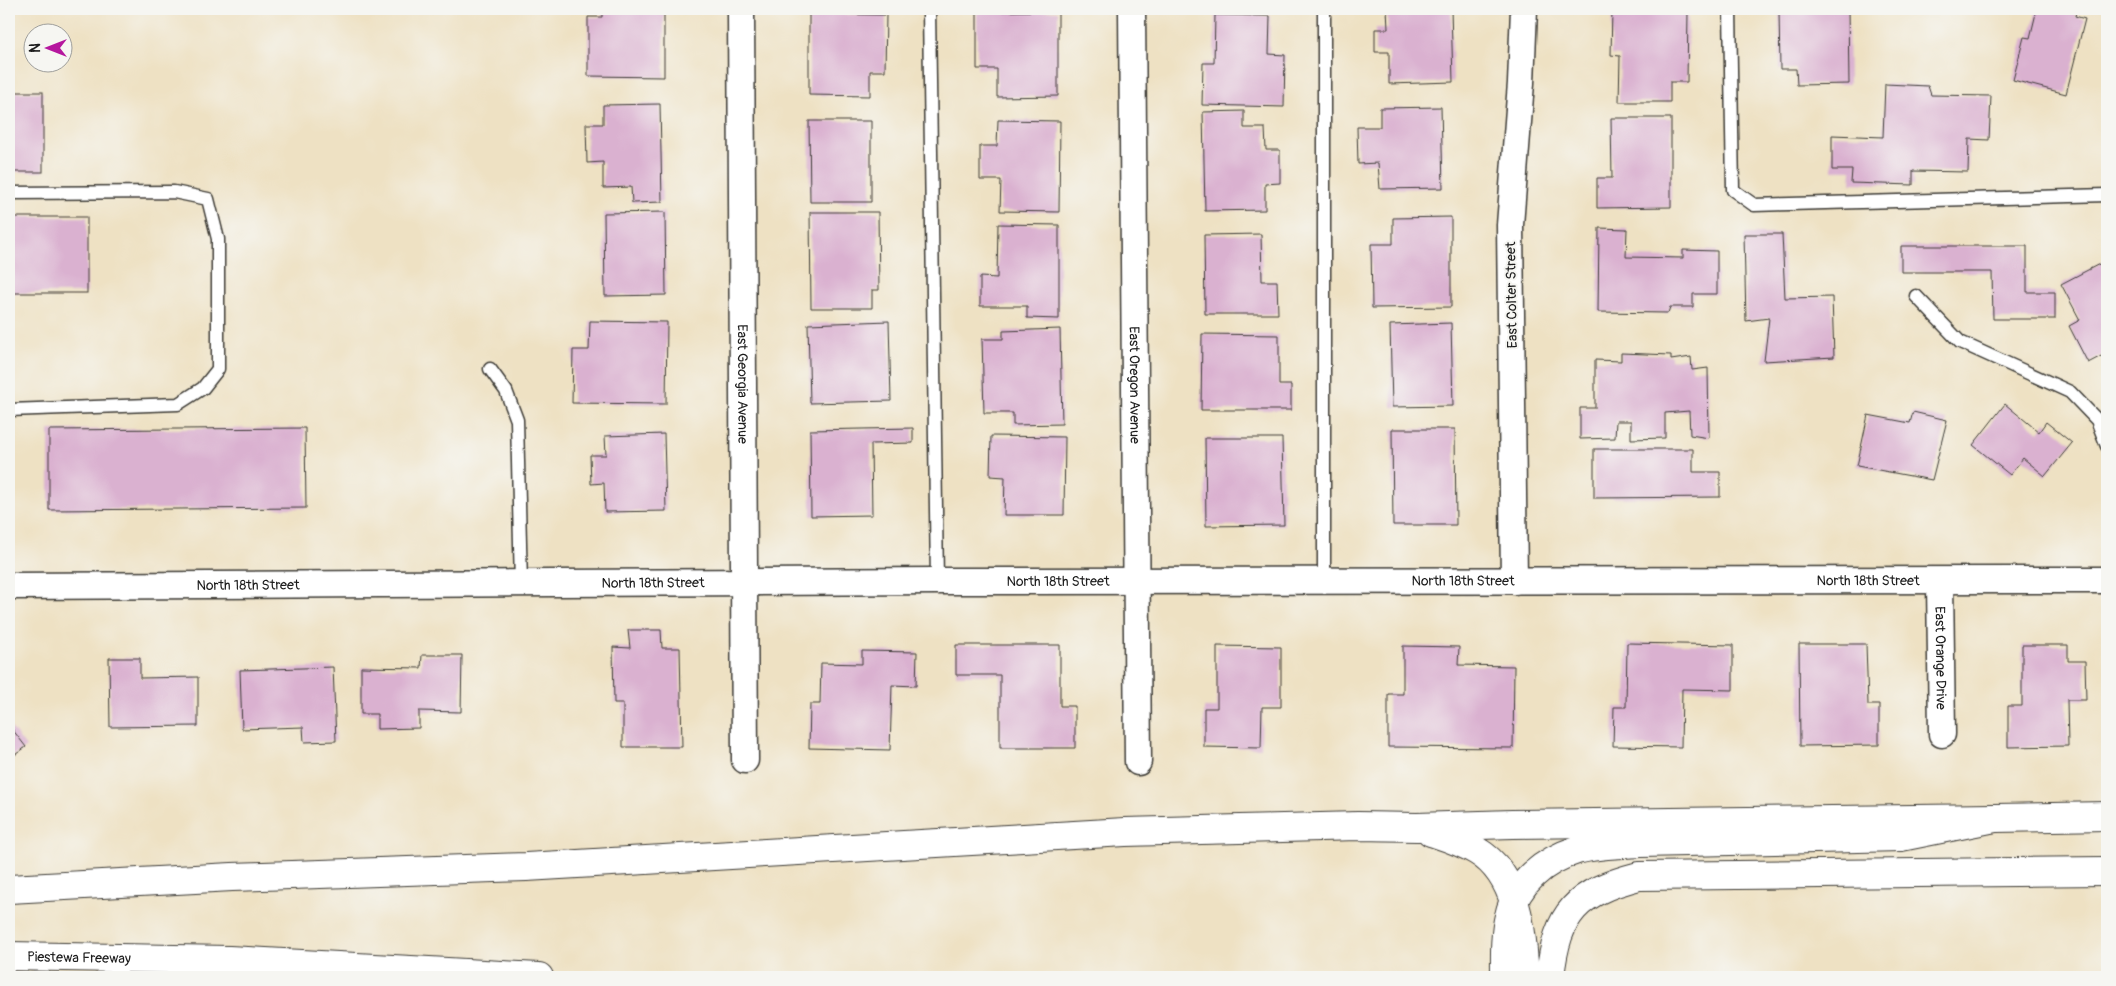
<svg xmlns="http://www.w3.org/2000/svg" width="2116" height="986" font-family="Pangolin,sans-serif">
<style>
.building{fill:#dab1d0}
.lines{fill:none;stroke-linecap:round;stroke-linejoin:round}
.lane-casing{stroke:#3c3a35;stroke-width:15}
.street-casing{stroke:#3c3a35;stroke-width:29}
.secondary-casing{stroke:#3c3a35;stroke-width:30}
.highway-casing{stroke:#3c3a35;stroke-width:30}
.lane{stroke:#fff;stroke-width:12}
.street{stroke:#fff;stroke-width:26}
.secondary{stroke:#fff;stroke-width:28}
.highway{stroke:#fff;stroke-width:28}
.labels{text-anchor:middle;stroke-width:4;stroke-linejoin:round;paint-order:stroke}
.street-label{font-size:14px;fill:#1c1c1c;stroke:#f6f6f2}
</style>
<rect width="100%" height="100%" fill="#f6f6f2"/>
<filter id="ink" filterUnits="userSpaceOnUse"><feTurbulence type="fractalNoise" baseFrequency=".02" numOctaves="2"/><feDisplacementMap in="SourceGraphic" scale="10" xChannelSelector="R" yChannelSelector="G"/><feConvolveMatrix kernelMatrix="1 2 1 2 8 2 1 2 1" color-interpolation-filters="sRGB"/></filter>
<filter id="wash" filterUnits="userSpaceOnUse"><feTurbulence type="fractalNoise" baseFrequency=".0096" numOctaves="4" result="noise"/><feDisplacementMap in="SourceGraphic" scale="20" xChannelSelector="R" yChannelSelector="G"/><feGaussianBlur stdDeviation="1.12" result="paint"/><feColorMatrix in="noise" values="0 0 0 0 0 0 0 0 0 0 0 0 0 0 0 0 0 1.4 0 .05"/><feComposite in="paint" operator="in"/></filter>
<g filter="url(#wash)">
<rect width="100%" height="100%" fill="#eee1c3"/>
<g id="blocks">
<g class="building">
<polygon points="602,9 664,9 664,77 588,76 588,17 602,17"/>
<polygon points="1387,9 1451,9 1453,82 1389,84 1389,52 1375,52 1375,29 1388,29"/>
<polygon points="1808,9 1848,9 1849,84 1797,85 1796,69 1780,69 1779,11 1808,10"/>
<polygon points="2037,9 2077,9 2075,16 2085,19 2066,94 2013,80 2024,37 2030,38"/>
<polygon points="1612,10 1688,11 1687,82 1670,82 1670,102 1619,102 1620,56 1611,55"/>
<polygon points="1058,11 1058,96 997,97 997,69 977,69 977,12"/>
<polygon points="809,14 886,15 885,71 870,71 870,96 809,95"/>
<polygon points="1215,15 1270,16 1269,54 1285,55 1284,107 1202,105 1203,63 1214,63"/>
<polygon points="1885,84 1928,86 1931,95 1991,96 1989,140 1969,139 1968,172 1913,171 1913,185 1851,183 1852,170 1832,170 1832,135 1883,137"/>
<rect x="9" y="92" width="34" height="80"/>
<polygon points="660,104 662,202 632,203 631,187 603,188 603,162 587,163 586,124 603,124 603,105"/>
<polygon points="1441,107 1443,188 1380,189 1378,163 1358,164 1357,127 1380,127 1380,108"/>
<polygon points="1244,111 1244,128 1265,128 1266,150 1280,150 1280,183 1265,184 1265,210 1205,211 1203,112"/>
<polygon points="1611,118 1671,118 1671,207 1597,208 1597,178 1612,178"/>
<polygon points="998,120 1060,121 1059,212 1000,211 1001,180 980,180 980,146 997,146"/>
<polygon points="809,121 871,121 871,202 810,202"/>
<polygon points="665,212 666,295 605,296 604,213"/>
<polygon points="810,212 878,212 879,290 872,290 872,308 811,308"/>
<rect x="9" y="217" width="78" height="76"/>
<polygon points="1451,217 1451,307 1372,308 1371,244 1393,244 1393,218"/>
<polygon points="998,224 1059,225 1059,319 1027,318 1027,306 980,306 980,277 997,278"/>
<polygon points="1599,228 1627,229 1626,257 1683,258 1683,250 1717,251 1717,294 1693,294 1693,307 1670,307 1668,313 1598,312"/>
<polygon points="1261,234 1262,281 1277,281 1278,314 1205,314 1204,235"/>
<polygon points="1744,234 1782,234 1785,298 1832,297 1834,357 1764,361 1769,318 1746,321"/>
<polygon points="1901,246 2027,246 2027,292 2055,292 2055,319 1993,319 1992,272 1901,272"/>
<polygon points="2107,260 2107,353 2088,363 2069,326 2080,320 2061,284"/>
<polygon points="590,321 667,322 666,404 572,403 573,350 589,350"/>
<polygon points="889,321 891,401 810,403 808,324"/>
<polygon points="1451,323 1453,406 1392,407 1390,325"/>
<polygon points="1060,329 1062,424 1013,425 1013,413 984,413 982,339 1003,339 1003,331"/>
<polygon points="1202,334 1279,335 1279,385 1291,385 1291,410 1201,410"/>
<polygon points="1621,353 1671,355 1671,360 1691,357 1692,370 1708,368 1709,438 1690,435 1689,411 1665,413 1665,438 1631,439 1631,421 1616,421 1615,438 1580,439 1580,408 1595,408 1595,360 1621,361"/>
<polygon points="2005,404 2039,432 2046,422 2072,443 2045,476 2023,458 2010,475 1973,445"/>
<polygon points="1913,412 1947,420 1932,480 1857,466 1868,415 1910,423"/>
<polygon points="305,428 306,508 49,510 49,430"/>
<polygon points="913,428 913,443 871,444 872,515 811,516 810,430"/>
<polygon points="1392,429 1455,429 1456,525 1393,525"/>
<polygon points="664,434 666,511 605,512 604,483 591,484 590,455 606,455 605,436"/>
<polygon points="991,436 1065,437 1064,515 1004,515 1005,477 990,476"/>
<polygon points="1205,438 1282,438 1284,525 1206,526"/>
<polygon points="1594,449 1693,449 1693,472 1720,472 1720,497 1594,498"/>
<polygon points="628,630 661,630 662,648 680,648 682,747 623,747 623,703 614,703 613,647 630,648"/>
<polygon points="1627,643 1733,645 1733,690 1682,689 1681,747 1613,746 1614,707 1626,707"/>
<polygon points="1799,644 1866,644 1868,705 1879,705 1879,745 1800,746"/>
<polygon points="956,645 1060,645 1060,706 1075,706 1075,748 1000,748 1000,675 956,675"/>
<polygon points="2022,645 2068,645 2068,661 2085,661 2086,700 2067,700 2068,746 2008,747 2008,706 2022,706"/>
<polygon points="1217,646 1281,647 1281,707 1262,707 1261,748 1204,747 1204,708 1217,708"/>
<polygon points="1403,646 1459,647 1458,665 1514,666 1513,748 1388,747 1388,694 1403,694"/>
<polygon points="862,651 917,652 916,686 892,685 890,750 809,748 810,704 820,704 821,663 862,664"/>
<polygon points="422,655 462,655 461,712 419,711 419,728 377,729 377,714 361,714 361,667 421,668"/>
<polygon points="109,658 140,658 140,678 198,677 198,726 110,727"/>
<polygon points="333,667 336,741 304,742 303,727 242,729 240,670"/>
<polygon points="9,725 26,747 9,759"/>
</g>
</g>
</g>
<g filter="url(#ink)">
<use href="#blocks" fill-opacity="0" stroke="#3c3a35" stroke-width="1"/>
<g class="lines">
<g class="lane-casing">
<g id="lane">
<polyline points="929,9 937,581"/>
<polyline points="1324,9 1324,581"/>
<polyline points="1730,9 1733,190 1754,205 2107,195"/>
<polyline points="9,193 174,192 208,199 218,239 218,369 203,388 178,404 9,410"/>
<polyline points="1916,296 1960,342 2070,392 2097,420 2107,446"/>
<polyline points="490,369 506,391 517,420 521,585"/>
</g>
</g>
<g class="street-casing">
<g id="street">
<path id="s1" d="M741,9L745,760"/>
<path id="s2" d="M1132,9L1138,762"/>
<polyline points="1514,581 1510,225 1521,83 1524,9"/>
<path id="s3" d="M1940,582L1942,734"/>
<path id="s4" d="M9,586L937,581L2107,580"/>
</g>
</g>
<g class="secondary-casing">
<g id="secondary">
<path d="M1505,977C1505,957 1504,936 1509,916C1516,883 1545,860 1577,850C1597,844 1620,844 1641,843L1901,837L1995,818L2107,816"/>
<path d="M1550,977C1557,912 1577,892 1639,876L2107,871"/>
</g>
</g>
<g class="highway-casing">
<g id="highway">
<path d="M1431,832C1446,837 1462,842 1477,851C1519,876 1522,933 1525,977"/>
<polyline points="9,889 232,877 526,867 1125,832 1358,826 1417,827 1512,824 1995,818"/>
<path id="s5" d="M9,956L229,960L539,977"/>
</g>
</g>
<use href="#lane" class="lane"/>
<use href="#street" class="street"/>
<use href="#secondary" class="secondary"/>
<use href="#highway" class="highway"/>
</g>
</g>
<g class="labels">
<g class="street-label">
<text transform="translate(1511 295) rotate(-91)" y="5">East Colter Street</text>
<text dy="5" stroke="none"><textPath href="#s1" startOffset="375">East Georgia Avenue</textPath></text>
<text dy="5" stroke="none"><textPath href="#s2" startOffset="376">East Oregon Avenue</textPath></text>
<text dy="5" stroke="none"><textPath href="#s4" startOffset="1049">North 18th Street</textPath></text>
<text dy="5" stroke="none"><textPath href="#s4" startOffset="1454">North 18th Street</textPath></text>
<text dy="5" stroke="none"><textPath href="#s4" startOffset="1859">North 18th Street</textPath></text>
<text dy="5" stroke="none"><textPath href="#s4" startOffset="644">North 18th Street</textPath></text>
<text dy="5" stroke="none"><textPath href="#s4" startOffset="239">North 18th Street</textPath></text>
<text dy="5" stroke="none"><textPath href="#s3" startOffset="76">East Orange Drive</textPath></text>
<text dy="5" stroke="none"><textPath href="#s5" startOffset="70">Piestewa Freeway</textPath></text>
</g>
</g>
<rect width="2116" height="986" fill="none" stroke="#f6f6f2" stroke-width="30"/>
<g transform="translate(48 48) rotate(270)"><circle r="24" fill="#f6f6f2" stroke="#9f9f9c"/>
<path d="M0-4L9 19L0 12L-9 19Z" fill="#b5179e"/>
<text y="-8" font-size="14" font-weight="bold" text-anchor="middle" fill="#1c1c1c">N</text>
</g>
</svg>
